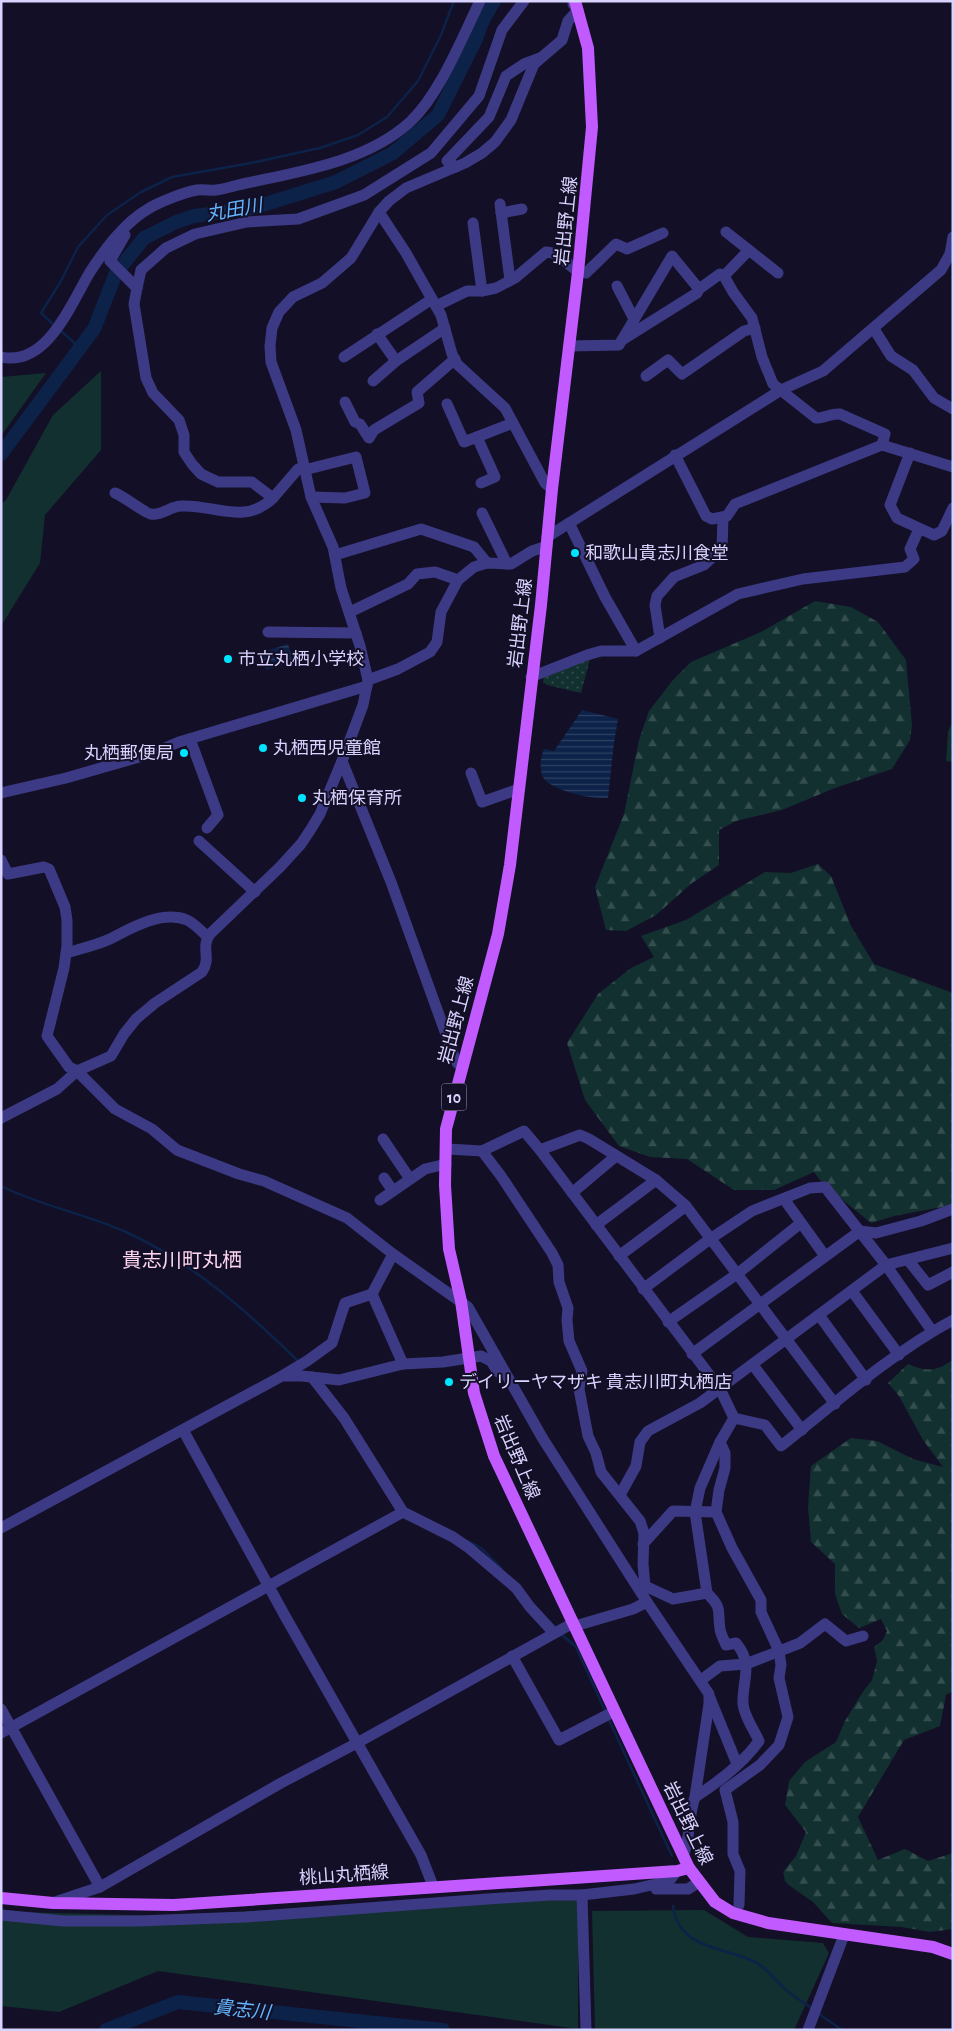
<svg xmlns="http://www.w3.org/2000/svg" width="954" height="2031" font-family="'Alegreya Sans','Noto Sans JP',sans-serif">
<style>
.grass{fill:#12302f}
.forest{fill:url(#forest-firs)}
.park{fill:url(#park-dots)}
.water{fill:url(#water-rules)}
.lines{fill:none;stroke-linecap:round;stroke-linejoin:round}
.stream{stroke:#0c2248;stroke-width:2.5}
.river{stroke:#0c2248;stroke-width:14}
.minor{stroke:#3d3a85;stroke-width:11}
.major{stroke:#c25bff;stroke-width:12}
.poi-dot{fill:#00e5ff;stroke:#130f26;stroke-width:2}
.labels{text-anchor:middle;stroke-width:4;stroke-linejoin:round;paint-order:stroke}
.shield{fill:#130f26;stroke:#9e99be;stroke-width:1}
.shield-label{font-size:16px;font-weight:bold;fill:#d9d4ff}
.street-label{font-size:18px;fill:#d9d4ff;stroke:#130f26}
.poi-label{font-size:18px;fill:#d9d4ff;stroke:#130f26;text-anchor:start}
.water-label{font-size:19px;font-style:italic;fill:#62b6ff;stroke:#130f26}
.quarter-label{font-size:20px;fill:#ffd6f0;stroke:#130f26}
</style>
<defs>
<pattern id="forest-firs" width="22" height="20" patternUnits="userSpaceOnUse" patternTransform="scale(1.25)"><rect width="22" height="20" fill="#12302f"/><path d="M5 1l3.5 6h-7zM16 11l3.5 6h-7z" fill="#344d4e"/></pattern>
<pattern id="park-dots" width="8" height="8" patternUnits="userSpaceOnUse" patternTransform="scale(1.25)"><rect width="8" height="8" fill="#12302f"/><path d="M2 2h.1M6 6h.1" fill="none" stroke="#344d4e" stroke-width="1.8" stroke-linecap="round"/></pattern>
<pattern id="water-rules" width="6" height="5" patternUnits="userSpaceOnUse" patternTransform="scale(1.25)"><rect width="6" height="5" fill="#0c2248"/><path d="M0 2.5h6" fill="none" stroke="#2f4163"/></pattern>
</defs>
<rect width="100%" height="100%" fill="#130f26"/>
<g class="grass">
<polygon points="101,371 101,450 45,515 40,563 1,626 1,504 6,500 53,415"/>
<polygon points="46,373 1,436 1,377"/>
<polygon points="578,1891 578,2029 158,1971 59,2012 1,2006 1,1909 19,1912 168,1916"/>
<polygon points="704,1910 748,1937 823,1943 829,1953 794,2030 595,2030 592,1911"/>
</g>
<g class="forest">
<polygon points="815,601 851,607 878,622 906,660 912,725 910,740 892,769 835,788 782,810 736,821 719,830 719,865 692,883 656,915 626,931 606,930 595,887 624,814 639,740 649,711 673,680 691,662 761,632"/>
<polygon points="953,720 953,762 946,761 948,732"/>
<polygon points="818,864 831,876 851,926 874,964 953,993 953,1205 894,1216 871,1223 822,1183 814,1172 774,1190 734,1190 687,1159 650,1157 619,1146 585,1100 567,1043 598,994 631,968 654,957 641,936 686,920 765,872 791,873"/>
<path d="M953,1360V1691L946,1695L940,1726L904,1740L858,1817L878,1860L905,1849L928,1861L953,1853V1929L930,1932L902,1927L832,1923L813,1902L790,1886L785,1881L783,1872L796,1856L806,1832L785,1805L789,1781L805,1762L836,1742L845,1721L862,1693L872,1680L877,1661L874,1647L883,1640L887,1631L881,1619L859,1628L842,1614L835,1594V1564L811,1542L808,1507L811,1466L851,1438L877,1441L913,1459L943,1467L923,1440L899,1396L888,1383L908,1364C928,1372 934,1372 953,1360Z"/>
</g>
<polygon class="park" points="590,659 581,693 547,685 543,682 544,676"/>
<g class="water">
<polygon points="288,644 293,661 266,670 260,653"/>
<path d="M582,710L618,719L614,743L608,798C591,799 562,793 547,782C538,775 540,758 544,749L554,751Z"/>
</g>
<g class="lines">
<g class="stream">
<polyline points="55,326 41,313 61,281 78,247 107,215 141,192 172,177 251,163 320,148 358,135 387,117 418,81 441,35 454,1"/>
<polyline points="61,331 80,348"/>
<path d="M1,1186C41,1206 86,1214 126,1232C192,1262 248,1312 299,1362"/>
<polyline points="468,1541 481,1548 502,1569"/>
<polyline points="561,1634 576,1647 606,1713"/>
<polyline points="608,1718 672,1856"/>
<path d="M673,1906C678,1949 724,1947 753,1961C765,1966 773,1977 782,1986C790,1995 803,2002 813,2009"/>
<polyline points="819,2014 842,2030"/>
</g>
<g class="river">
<polyline points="1,454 94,329 116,273 144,238 176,222 194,216 253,208 336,182 393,153 438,115 476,39 482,22 494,1"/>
<polyline points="106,2030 178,2002 443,2030"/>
</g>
<g class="minor">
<polyline points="456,167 447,161 489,117 506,76 524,64 540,58"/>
<polyline points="500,204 510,280"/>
<polyline points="379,212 406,253 441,315 452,354 457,364 505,408 545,483 552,489"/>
<polyline points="501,213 522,209"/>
<polyline points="473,223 482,291"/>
<polyline points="726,232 778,273"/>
<polyline points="125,235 110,261 137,288 134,304 146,378 153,393 179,420 184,435 184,452 192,464 201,474 218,482 252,482 273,498 298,469 303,467"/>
<polyline points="724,276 749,250"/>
<polyline points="617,286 634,319"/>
<polyline points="137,288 141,270 166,248 195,234 247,222 298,219 364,195 431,153 479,96 502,30 524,1"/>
<path d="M436,306L467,291H482L496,288L515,278L546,252C565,253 568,271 586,273L616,244L627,249L663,233"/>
<polyline points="874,329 891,356 913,370 934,398 953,409"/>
<polyline points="377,334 396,361"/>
<path d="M622,340L697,293L699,289L720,274L724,276L733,292L752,318L762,357L773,384L816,418C825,418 831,413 840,414L885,434L882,445"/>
<polyline points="569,346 619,345 672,256 699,289"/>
<path d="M1,357C47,367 71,304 90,272C105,249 124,223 148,209C159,202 185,192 197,190C204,189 210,191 216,190C224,189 231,187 238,185C296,172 365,163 410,122C440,94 462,38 480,1"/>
<polyline points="344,357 432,299"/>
<polyline points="646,376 668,360 682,374 744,331 755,328"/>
<polyline points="373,381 396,361 445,328"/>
<polyline points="345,402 355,422 360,424 369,438 374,430 419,403 417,392 455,359"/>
<polyline points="447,404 464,442 513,423"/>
<polyline points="477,437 495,477 481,483"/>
<polyline points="910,453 890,505 897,518 934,535 942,531 953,508"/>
<polyline points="675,455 706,516 712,519 727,516 735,504 882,445 953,467"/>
<polyline points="304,470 356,457 365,493 345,498 311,497"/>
<path d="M115,493C123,496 147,514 151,514C161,516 171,506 181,506C214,504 244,526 273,498"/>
<polyline points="482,513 507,564"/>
<polyline points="569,523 605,597 636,651"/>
<polyline points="547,537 781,390 823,371 941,270 950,254 953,237"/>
<polyline points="335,555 421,529 474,547 487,563"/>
<polyline points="350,612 408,584 417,574 435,572 458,580"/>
<polyline points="268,632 356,633"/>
<polyline points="660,638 655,605 657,596 674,577 704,565 722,548 723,518"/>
<polyline points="531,677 587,655 601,651 636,651 738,594 803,579 905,567 914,559 910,549 919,529"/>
<polyline points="368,680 398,669 430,652 437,642 441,612 458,580 474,567 487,563 511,564 532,551 547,546"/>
<polyline points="190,739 218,815 207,828"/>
<polyline points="342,761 391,882 452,1051 457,1063 462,1067"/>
<polyline points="471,773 482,802 519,789"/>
<polyline points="1,793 66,778 153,753 179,742 367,686"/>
<polyline points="199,841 255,892"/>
<path d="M1,860L8,874L44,867L49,869L65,907L67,920V946L64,968L47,1036L69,1067L77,1071L115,1109L152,1129L177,1150L239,1174L264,1181L347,1218L393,1254L468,1307L543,1439L647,1602L709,1694V1704L695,1797C688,1816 691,1837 683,1856"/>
<path d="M66,953C80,949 97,945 110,939C131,928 162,910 187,920C194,923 202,932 208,937"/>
<path d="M1,1118L57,1089L77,1071L111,1056L124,1034L136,1019L155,1003L202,972C212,957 200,948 210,934L280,867L301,844L311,829L320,814L342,761L363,705L368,680L360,646L341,588L333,547L311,497L296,430L271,362L270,346L272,328L279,312L293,297L322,283L351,258L379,212L389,201L406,188L465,163L482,153L495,142L511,120L534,64L562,40L568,21L578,10L573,4"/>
<polyline points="383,1139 410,1179"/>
<polyline points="447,1149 482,1151 524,1131 540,1150 720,1389 734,1418"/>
<polyline points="540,1150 580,1135 589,1139 656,1180 686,1206 835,1404"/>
<polyline points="482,1151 501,1176 552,1253 558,1265 559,1282 568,1308 567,1320 569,1341 582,1371 579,1389 588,1436 596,1453 601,1472 640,1521 644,1533 643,1564 645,1586 641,1592"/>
<polyline points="384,1178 393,1191"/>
<polyline points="572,1193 616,1156"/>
<polyline points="784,1199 825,1256"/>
<polyline points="380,1200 425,1169 446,1164"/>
<polyline points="596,1225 656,1180"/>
<polyline points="619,1256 686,1206"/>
<polyline points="908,1260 928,1285 953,1272"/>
<polyline points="643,1289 710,1239 752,1211 810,1188 825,1187 886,1265 932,1331"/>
<polyline points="852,1291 899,1355"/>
<polyline points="372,1294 403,1364"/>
<polyline points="819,1315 866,1380"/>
<polyline points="668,1322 737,1274 801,1223"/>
<polyline points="692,1354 860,1231 876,1233 921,1221 953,1209"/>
<polyline points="753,1365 802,1430"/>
<polyline points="284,1376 302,1376 339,1380 403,1364 443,1362 481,1356 491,1361 498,1372"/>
<polyline points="312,1377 344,1418 403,1512 453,1537 469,1548 516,1588 530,1607 554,1633"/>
<polyline points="734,1418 720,1442 725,1453 725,1468 719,1490 716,1512 732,1548 761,1600 761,1612 779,1651 781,1665 779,1678 788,1717 779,1745 760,1765 725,1790 733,1822 733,1854 740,1871 739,1905"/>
<path d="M734,1418L765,1425L781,1446C835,1403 893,1352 953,1320"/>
<polyline points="183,1430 285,1616 421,1855 433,1886"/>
<polyline points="620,1495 636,1466 640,1442 648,1431 700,1403 886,1265 953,1248"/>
<polyline points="1,1528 282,1376 307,1361 332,1343 345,1303 372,1294 393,1254"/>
<polyline points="643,1544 673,1511 716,1512"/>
<polyline points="645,1586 673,1599 707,1593"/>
<polyline points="575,1626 633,1609 647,1602"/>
<polyline points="512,1656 559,1740 615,1711"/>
<polyline points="701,1680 720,1666 746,1664 800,1643 825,1624 846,1641 863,1636"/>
<polyline points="710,1698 737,1764"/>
<polyline points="1,1709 100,1887"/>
<polyline points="1,1733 403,1512"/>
<path d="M695,1797C717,1783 744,1762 759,1741C754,1730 744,1716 743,1704C742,1680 754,1664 736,1643L726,1645C724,1640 721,1635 720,1629C717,1609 723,1609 707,1593L695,1512L700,1488L720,1442"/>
<polyline points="656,1889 688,1889 699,1882"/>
<polyline points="582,1895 586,2030"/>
<polyline points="55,1902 100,1887 281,1783 357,1743 573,1623"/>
<polyline points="1,1915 63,1921 138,1921 246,1917 487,1899 550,1895 582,1895 634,1889 669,1881 677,1871"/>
<polyline points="808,2030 844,1935"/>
</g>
<g class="major">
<polyline points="575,1 588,48 592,127 578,272 552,489 541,605 510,865 498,934 446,1129 445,1185 449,1249 461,1301 474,1393 494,1456 689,1868 715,1902 733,1913 768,1923 933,1947 953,1954"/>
<polyline points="1,1898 53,1903 174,1905 677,1871 689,1868"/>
</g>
</g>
<g class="poi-dot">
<circle cx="575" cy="553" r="5"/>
<circle cx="228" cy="659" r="5"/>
<circle cx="263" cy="748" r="5"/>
<circle cx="184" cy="753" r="5"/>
<circle cx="302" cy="798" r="5"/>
<circle cx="449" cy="1382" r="5"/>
</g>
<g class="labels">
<rect class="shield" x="441.5" y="1083.5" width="25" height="27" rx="4"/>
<g class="shield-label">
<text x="454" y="1103">10</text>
</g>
<g class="street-label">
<text transform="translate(566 221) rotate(-84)" y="6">岩出野上線</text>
<text transform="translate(520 623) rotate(-83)" y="6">岩出野上線</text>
<text transform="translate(456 1020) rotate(-75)" y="6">岩出野上線</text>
<text transform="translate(517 1457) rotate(67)" y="6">岩出野上線</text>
<text transform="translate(688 1823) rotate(64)" y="6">岩出野上線</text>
<text transform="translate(344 1875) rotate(-4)" y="6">桃山丸栖線</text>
</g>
<g class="poi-label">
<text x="585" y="559">和歌山貴志川食堂</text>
<text x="238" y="665">市立丸栖小学校</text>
<text x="273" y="754">丸栖西児童館</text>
<text x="174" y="759" text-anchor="end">丸栖郵便局</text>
<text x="312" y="804">丸栖保育所</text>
<text x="459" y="1388">デイリーヤマザキ 貴志川町丸栖店</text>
</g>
<g class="water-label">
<text transform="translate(234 209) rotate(-10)" y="7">丸田川</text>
<text transform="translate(242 2009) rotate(6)" y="7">貴志川</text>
</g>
<g class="quarter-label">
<text x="182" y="1267">貴志川町丸栖</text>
</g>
</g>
<rect width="954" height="2031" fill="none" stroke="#d9d4ff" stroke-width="5"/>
</svg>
